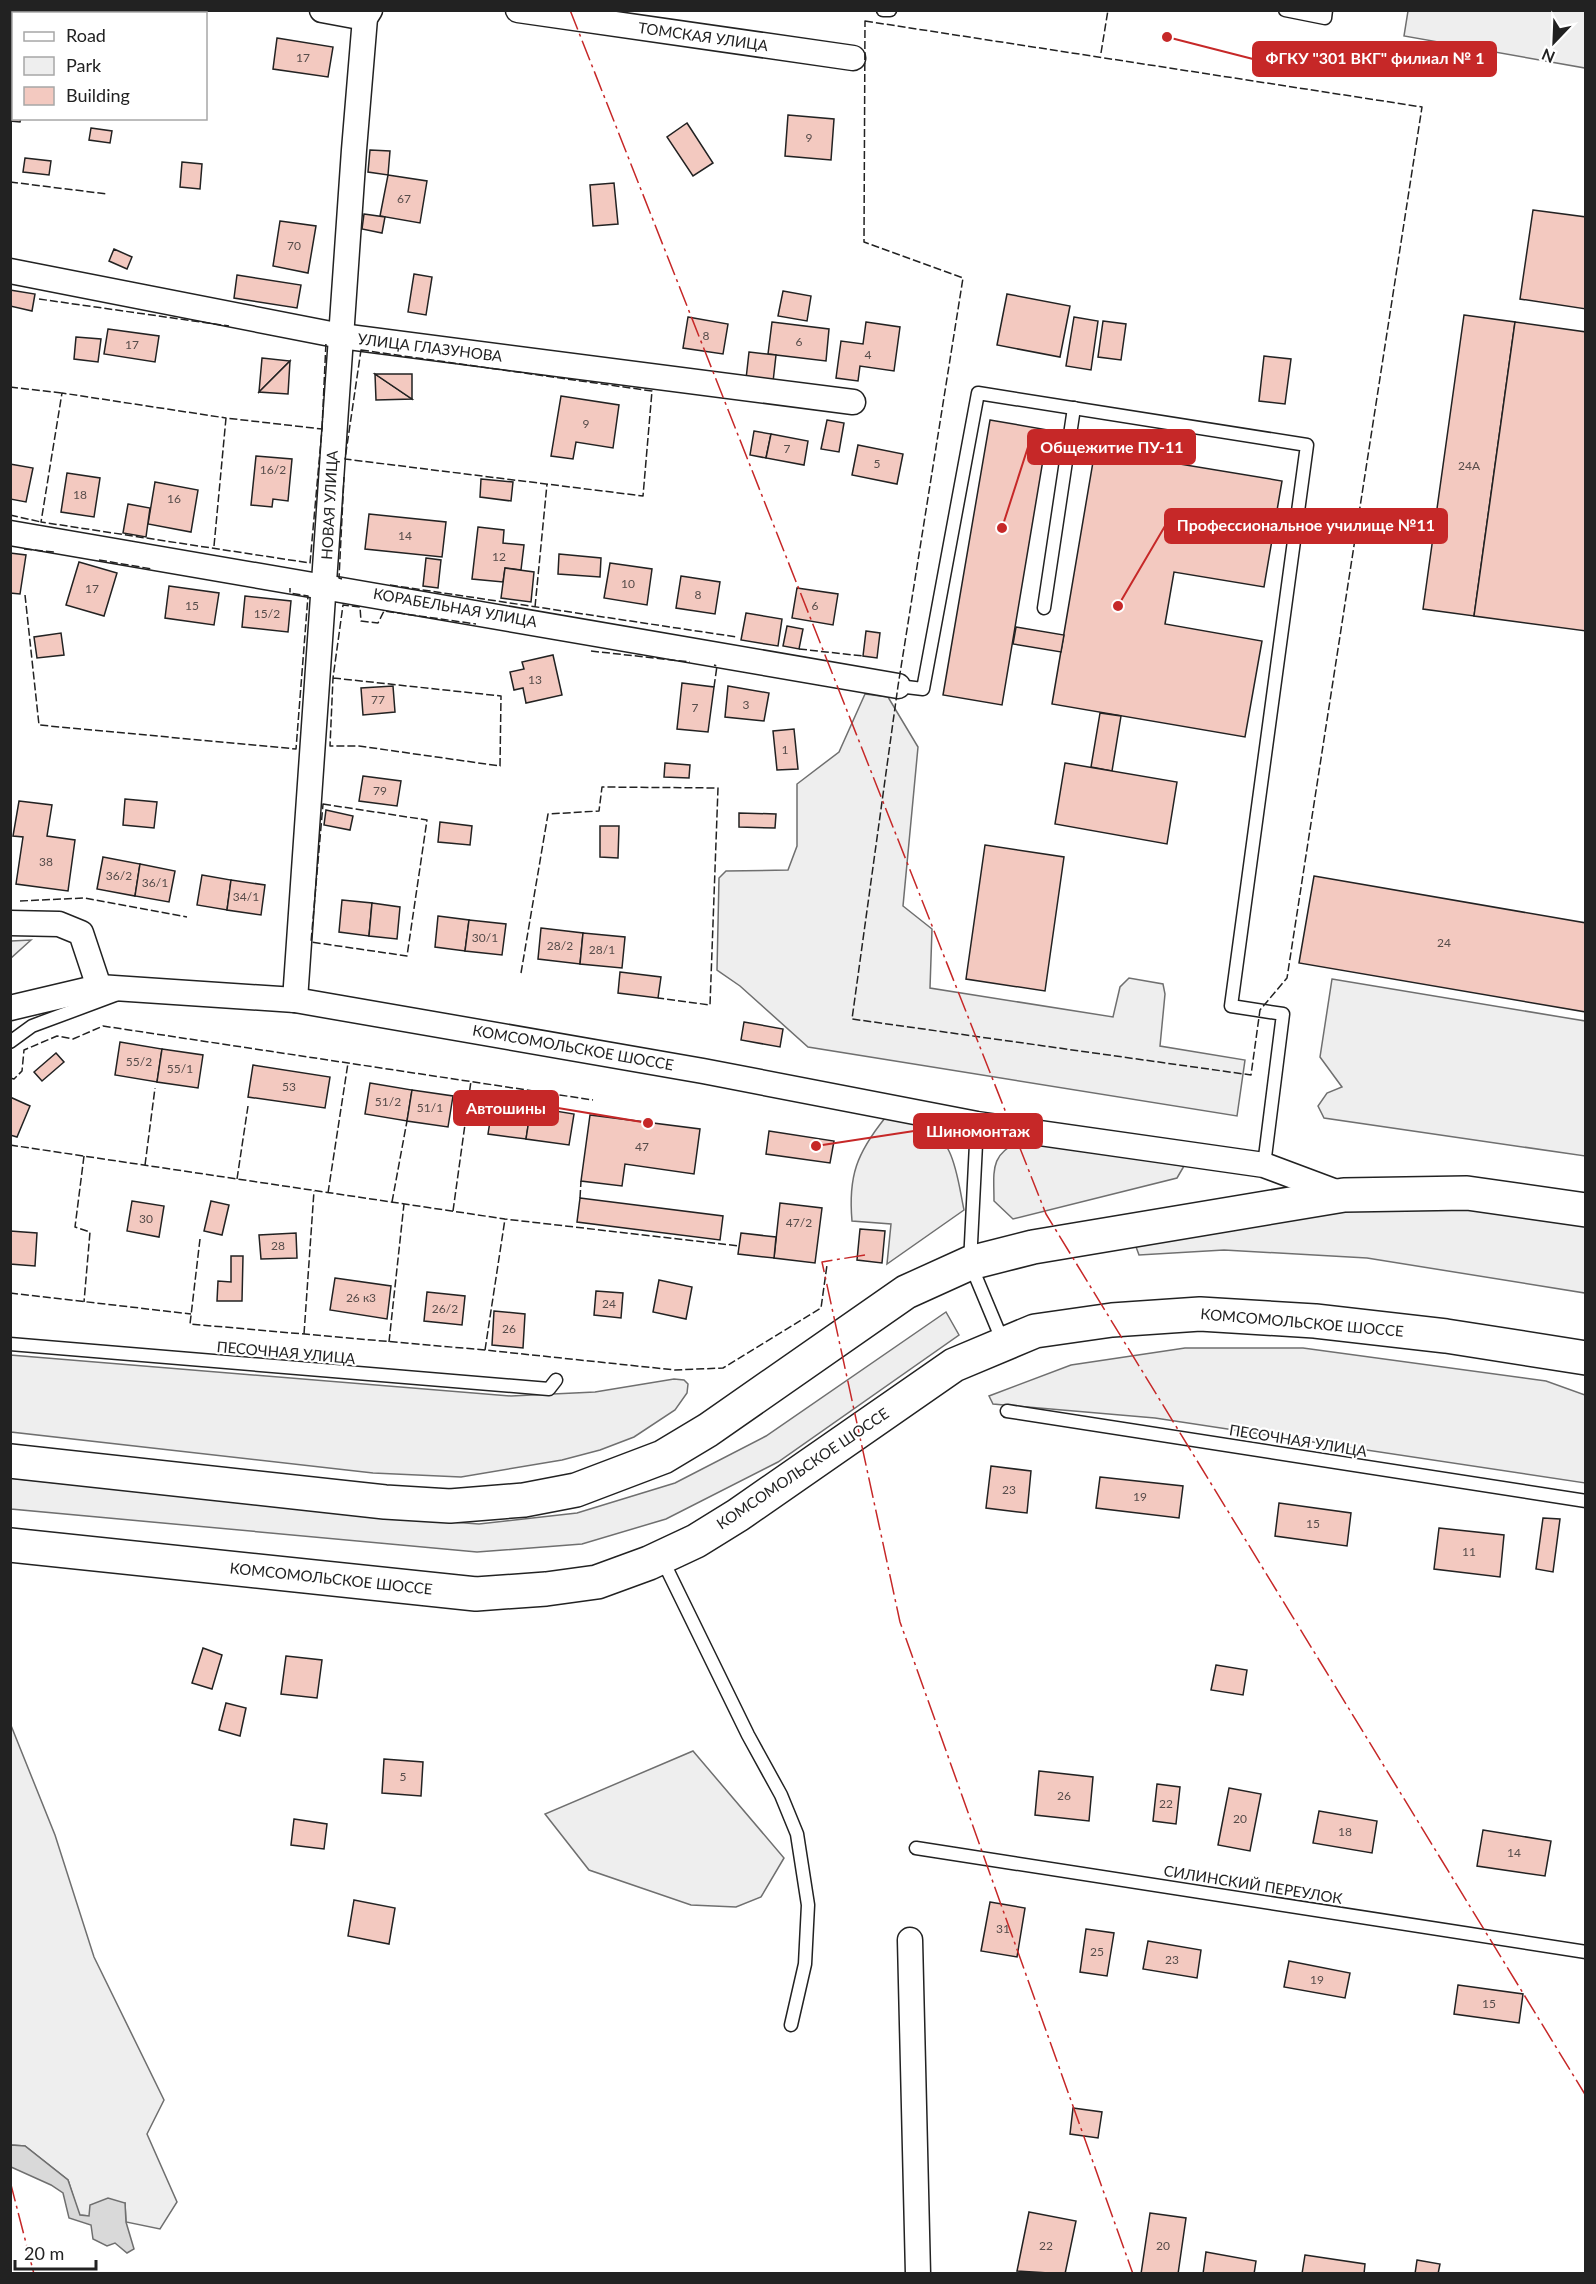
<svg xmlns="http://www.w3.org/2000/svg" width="1596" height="2284" font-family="Lato,sans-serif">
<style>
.green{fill:#eee;stroke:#6f6f6f;stroke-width:1.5}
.water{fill:#d9d9d9;stroke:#6f6f6f;stroke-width:1.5}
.building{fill:#f3c9c0;stroke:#222;stroke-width:1.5}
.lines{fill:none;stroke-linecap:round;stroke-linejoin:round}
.lane-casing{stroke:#222;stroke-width:15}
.street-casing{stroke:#222;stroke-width:27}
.primary-casing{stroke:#222;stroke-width:36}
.lane{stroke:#fff;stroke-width:12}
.street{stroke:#fff;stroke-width:24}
.primary{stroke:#fff;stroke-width:33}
.fence{stroke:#222;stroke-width:1.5;stroke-dasharray:8 3;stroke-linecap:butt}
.power{stroke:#c62828;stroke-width:1.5;stroke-dasharray:21 4.5 3 4.5;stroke-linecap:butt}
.labels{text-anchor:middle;stroke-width:4.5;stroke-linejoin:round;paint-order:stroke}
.number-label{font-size:12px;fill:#564c4a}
.street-label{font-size:15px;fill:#222;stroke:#fff}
.leader{fill:none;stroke:#c62828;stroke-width:2}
.callout-dot{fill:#c62828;stroke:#fff;stroke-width:2}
.callout{fill:#c62828;stroke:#c62828;stroke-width:2}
.callout-label{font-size:16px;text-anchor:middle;font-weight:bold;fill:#fff}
</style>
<rect width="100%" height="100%" fill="#fff"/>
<g class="green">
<polygon points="1408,11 1585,11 1585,68 1404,36"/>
<polygon points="865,694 888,697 918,747 903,906 932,929 930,988 1113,1017 1120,987 1129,978 1163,984 1165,994 1160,1046 1245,1060 1237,1116 808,1047 740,986 717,970 719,878 726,871 788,870 797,846 797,784 839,752"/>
<polygon points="31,940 11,958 11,941"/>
<polygon points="1332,979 1585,1021 1585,1156 1324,1118 1318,1106 1327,1093 1342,1087 1320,1057"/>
<path d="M885,1118C896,1120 908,1120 918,1123C955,1135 957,1177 964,1210L887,1264L891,1224L852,1221C848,1176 857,1153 885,1118Z"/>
<path d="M1021,1141L1184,1166L1177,1178L1013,1219L994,1201C994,1171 989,1154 1021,1141Z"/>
<polygon points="1472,1205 1585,1225 1585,1293 1367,1258 1224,1250 1139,1255 1135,1244 1376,1207"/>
<polygon points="946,1312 959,1335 778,1462 666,1519 582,1544 477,1552 11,1509 10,1478 383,1517 479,1524 577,1513 675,1483 766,1436"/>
<polygon points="1185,1348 1303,1348 1546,1381 1585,1395 1585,1483 1155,1418 993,1404 989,1396 1071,1365"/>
<polygon points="10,1355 511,1396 595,1392 674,1379 684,1380 688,1384 687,1393 675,1410 634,1437 600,1450 562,1460 461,1477 373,1473 11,1432"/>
<polygon points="10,1723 55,1835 94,1957 164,2100 147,2134 177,2202 160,2229 126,2222 125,2203 90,2216 79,2215 68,2180 25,2146 11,2145"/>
<polygon points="693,1751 784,1858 761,1897 736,1907 691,1905 589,1870 545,1814"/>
</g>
<polygon class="water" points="11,2145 25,2146 68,2180 80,2215 89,2216 90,2205 108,2198 125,2203 126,2222 134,2249 127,2253 115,2243 107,2246 93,2239 91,2225 69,2218 63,2193 51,2185 11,2167"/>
<g class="building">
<polygon points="18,10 53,10 53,14 17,14"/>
<rect x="53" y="10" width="20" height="4"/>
<polygon points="277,38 333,47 328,77 273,69"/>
<polygon points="10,100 14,100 14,118 21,118 20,122 10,121"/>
<polygon points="788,115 834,119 831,160 785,156"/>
<polygon points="687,123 713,163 693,176 667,137"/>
<polygon points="91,128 112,131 110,143 89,140"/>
<polygon points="370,150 390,151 388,175 368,172"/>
<polygon points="25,158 51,161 49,175 23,172"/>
<polygon points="182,162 202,164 200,189 180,187"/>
<polygon points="388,175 427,181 420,223 380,216"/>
<polygon points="614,183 618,224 593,226 590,185"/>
<polygon points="1533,210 1586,217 1586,309 1520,299"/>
<polygon points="364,214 385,217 382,233 362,229"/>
<polygon points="280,221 316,226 308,273 273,266"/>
<polygon points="114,249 132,257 127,269 109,261"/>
<polygon points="414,274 432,277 426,315 408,312"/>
<polygon points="237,275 301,285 297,308 234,298"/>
<polygon points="10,290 35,294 32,311 10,306"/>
<polygon points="783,291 811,296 807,321 778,316"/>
<polygon points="1007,294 1070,306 1060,357 997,345"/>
<polygon points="1464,315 1515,322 1474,616 1423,609"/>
<polygon points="688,317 728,324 723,354 683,348"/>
<polygon points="1074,317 1098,321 1091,370 1066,366"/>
<polygon points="1103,321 1126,324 1121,360 1098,357"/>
<polygon points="772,322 829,329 826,361 768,354"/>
<polygon points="866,322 900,327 894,371 860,366 858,381 836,378 841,341 863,344"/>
<polygon points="1515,322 1586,332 1586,631 1474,616"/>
<polygon points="108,329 159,336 155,362 104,354"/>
<polygon points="76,337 101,339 98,362 74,359"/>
<polygon points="749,352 776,355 773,382 746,379"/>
<polygon points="1264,356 1291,359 1285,404 1259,401"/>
<polygon points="262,358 290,361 259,392"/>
<polygon points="290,361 288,394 259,392"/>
<polygon points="375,374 412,399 376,400"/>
<polygon points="375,374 412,374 412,399"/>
<polygon points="561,396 619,405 613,448 576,442 573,459 551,456"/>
<polygon points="827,420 844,423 839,452 821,449"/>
<polygon points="990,420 1048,430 1002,705 943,695"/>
<polygon points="754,431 771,434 766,458 750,455"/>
<polygon points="771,434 808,441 804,465 766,458"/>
<polygon points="858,445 903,454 897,484 852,475"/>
<polygon points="1095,450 1282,481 1264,587 1174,572 1165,624 1262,641 1245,737 1052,704"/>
<polygon points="256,456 292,459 288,501 273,499 272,507 251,505"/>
<polygon points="10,464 33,468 26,502 10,499"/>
<polygon points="67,473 100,478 94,517 61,512"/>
<polygon points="481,479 513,482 511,501 480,497"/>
<polygon points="155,482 198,490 191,532 148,524"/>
<polygon points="128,504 150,508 146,537 123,533"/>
<polygon points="369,514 446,522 442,557 365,549"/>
<polygon points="478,527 504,530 503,543 524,545 521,570 505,568 503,582 472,579"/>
<polygon points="10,553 26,555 20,594 10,593"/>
<polygon points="559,554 601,558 600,577 558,574"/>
<polygon points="426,558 441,560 438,588 423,586"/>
<polygon points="79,562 117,573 104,616 66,605"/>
<polygon points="610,563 652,569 647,605 604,598"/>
<polygon points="505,568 534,572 531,602 501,598"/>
<polygon points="681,576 720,582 715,614 676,608"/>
<polygon points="169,586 219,593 214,625 165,618"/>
<polygon points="797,588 838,594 833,625 792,618"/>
<polygon points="245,596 291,601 288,632 242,627"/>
<polygon points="746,613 782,619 778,646 741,640"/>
<polygon points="787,626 803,629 799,649 783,646"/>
<polygon points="1016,627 1064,635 1061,652 1013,644"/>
<polygon points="866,631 880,633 877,658 863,656"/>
<polygon points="61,633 64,655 37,658 34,637"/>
<polygon points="553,655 562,695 526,703 523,688 514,690 510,672 524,669 522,662"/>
<polygon points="682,683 714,687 708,732 677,729"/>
<polygon points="393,686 395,712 363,715 361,688"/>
<polygon points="728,686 769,693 764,721 725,717"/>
<polygon points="1100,713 1121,716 1112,771 1091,767"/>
<polygon points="794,729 798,769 777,770 773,731"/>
<polygon points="665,763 690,765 689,778 664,777"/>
<polygon points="1065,763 1177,782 1167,844 1055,824"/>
<polygon points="363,776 401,781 397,806 359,801"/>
<polygon points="125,799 157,802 154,828 123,825"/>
<polygon points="19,801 52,805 47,836 75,840 68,891 16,884 23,837 13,836"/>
<polygon points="326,810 353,816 350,830 324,825"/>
<polygon points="739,813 776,814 775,828 739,827"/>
<polygon points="440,822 472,826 470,845 438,842"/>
<polygon points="600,826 619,826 618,858 600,857"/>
<polygon points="985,845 1064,857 1045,991 966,979"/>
<polygon points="103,857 140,864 135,896 97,889"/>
<polygon points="140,864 175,871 169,902 135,896"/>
<polygon points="202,875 231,880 227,910 197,905"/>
<polygon points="1314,876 1586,923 1586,1012 1299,963"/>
<polygon points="231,880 265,885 261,915 227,910"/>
<polygon points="342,900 372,903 369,936 339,932"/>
<polygon points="372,903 400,907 397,939 369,936"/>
<polygon points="438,916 469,920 465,951 435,947"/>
<polygon points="469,920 506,924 502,955 465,951"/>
<polygon points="541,928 583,933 580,964 538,959"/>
<polygon points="583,933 625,937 622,968 580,964"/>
<polygon points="620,972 661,977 658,998 618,993"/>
<polygon points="744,1022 783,1029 780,1047 741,1040"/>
<polygon points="120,1042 162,1049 157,1082 115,1075"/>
<polygon points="162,1049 203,1055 198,1088 157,1082"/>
<polygon points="56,1053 64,1062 42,1081 34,1072"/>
<polygon points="253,1065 330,1077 325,1108 248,1097"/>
<polygon points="370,1083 412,1090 407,1121 365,1114"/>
<polygon points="412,1090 453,1096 448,1127 407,1121"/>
<polygon points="10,1097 30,1106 17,1137 10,1135"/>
<polygon points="493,1102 531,1107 526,1139 488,1134"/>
<polygon points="531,1107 574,1114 569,1145 526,1139"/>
<polygon points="590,1115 700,1129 694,1174 625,1164 622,1186 581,1181"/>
<polygon points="769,1131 834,1141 830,1163 766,1154"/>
<polygon points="580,1198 723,1216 720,1240 577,1222"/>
<polygon points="132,1201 164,1206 159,1237 127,1231"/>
<polygon points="211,1201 229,1205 222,1235 204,1231"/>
<polygon points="780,1203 822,1208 815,1263 774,1258"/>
<polygon points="860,1229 885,1231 882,1263 857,1260"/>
<polygon points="10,1231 37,1233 35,1266 10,1264"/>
<polygon points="296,1233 297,1258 261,1259 259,1235"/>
<polygon points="741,1233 776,1237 774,1258 738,1254"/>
<polygon points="231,1256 243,1256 242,1301 217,1301 218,1281 231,1282"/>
<polygon points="335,1278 391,1286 387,1319 330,1310"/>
<polygon points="659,1280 692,1287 686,1319 653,1312"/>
<polygon points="596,1291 623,1293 621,1318 594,1315"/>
<polygon points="427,1292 465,1296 462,1325 424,1321"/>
<polygon points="494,1311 525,1314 523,1348 492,1345"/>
<polygon points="991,1466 1031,1471 1027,1513 986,1508"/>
<polygon points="1100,1477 1183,1486 1179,1518 1096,1508"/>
<polygon points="1279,1503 1351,1513 1347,1546 1275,1536"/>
<polygon points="1543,1518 1560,1519 1553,1572 1536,1569"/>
<polygon points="1439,1528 1504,1535 1500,1577 1434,1569"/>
<polygon points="203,1648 222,1655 212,1689 192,1683"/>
<polygon points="286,1656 322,1660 317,1698 281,1694"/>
<polygon points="1216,1665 1247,1670 1243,1695 1211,1690"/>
<polygon points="226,1703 246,1708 240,1736 219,1730"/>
<polygon points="384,1759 423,1762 421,1796 382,1793"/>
<polygon points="1039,1771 1093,1777 1089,1821 1035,1815"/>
<polygon points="1157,1784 1180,1787 1176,1824 1153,1821"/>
<polygon points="1229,1788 1261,1794 1250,1851 1218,1845"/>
<polygon points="1319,1811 1377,1821 1372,1853 1313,1843"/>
<polygon points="294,1819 327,1824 324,1849 291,1845"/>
<polygon points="1483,1830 1551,1841 1545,1876 1477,1866"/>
<polygon points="354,1900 395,1908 389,1944 348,1936"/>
<polygon points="990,1902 1025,1908 1017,1957 981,1951"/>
<polygon points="1086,1929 1114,1933 1107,1976 1080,1972"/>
<polygon points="1148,1941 1201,1950 1197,1978 1143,1969"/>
<polygon points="1289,1961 1350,1973 1345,1998 1284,1987"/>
<polygon points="1458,1985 1523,1994 1519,2023 1454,2014"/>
<polygon points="1073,2108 1102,2112 1098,2138 1070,2134"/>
<polygon points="1029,2212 1076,2221 1065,2274 1017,2271"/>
<polygon points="1150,2213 1186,2218 1178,2274 1141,2274"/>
<polygon points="1206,2252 1256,2261 1254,2274 1203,2274"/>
<polygon points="1305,2255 1365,2264 1364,2274 1302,2274"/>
<polygon points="1417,2260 1440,2264 1438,2274 1415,2274"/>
</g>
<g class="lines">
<g class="lane-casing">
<g id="lane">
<polyline points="883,10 890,10"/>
<polyline points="1285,10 1325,18 1326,10"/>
<polyline points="1044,608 1074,408"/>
<polyline points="898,686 923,689 978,393 1307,445 1231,1006 1283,1014 1264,1165"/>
<polyline points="10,1042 32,1026 118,994"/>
<polyline points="977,1124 970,1263 1003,1342"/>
<polyline points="10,1344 549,1389 556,1380"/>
<polyline points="1007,1411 1586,1501"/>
<polyline points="662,1559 748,1735 781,1795 797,1834 808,1905 805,1964 791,2025"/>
<polyline points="916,1848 1586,1952"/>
</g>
</g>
<g class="street-casing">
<g id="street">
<polyline points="322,10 365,18"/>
<polyline points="518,10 853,58"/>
<polyline points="10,271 341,336 853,402"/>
<polyline points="10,533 898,686"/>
<polyline points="10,923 59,924 81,933 99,987"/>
<polyline points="295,1000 354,150 365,18 370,10"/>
<polyline points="10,1008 99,987 295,1000 703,1071 977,1124 1264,1165 1344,1195"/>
<polyline points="910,1940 918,2274"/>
</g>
</g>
<g class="primary-casing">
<g id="primary">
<polyline points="10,1461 385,1502 450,1506 524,1500 576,1490 663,1457 708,1430 906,1292 970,1263 1033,1247 1344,1195 1467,1193 1586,1210"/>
<polyline points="10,1545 476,1594 546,1589 597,1582 649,1563 696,1541 738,1515 954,1365 1035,1331 1112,1320 1200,1314 1315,1321 1446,1336 1586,1358"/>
</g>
</g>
<use href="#lane" class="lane"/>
<use href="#street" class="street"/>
<use href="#primary" class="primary"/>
<g class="fence">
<polygon points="865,21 1422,107 1287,978 1260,1010 1251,1075 852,1019 898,686 963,278 864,242"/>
<polyline points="1101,53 1108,10"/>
<polyline points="10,182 107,194"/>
<polyline points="39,299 229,326"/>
<polygon points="361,350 652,391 643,496 345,459"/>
<polyline points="10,387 62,393"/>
<polyline points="322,429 326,342"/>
<polyline points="10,515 41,522"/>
<polyline points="214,546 226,418 322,429 310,563 41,522 62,393 226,418"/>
<polyline points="24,549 54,552"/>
<polyline points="99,560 152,569"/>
<polyline points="342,579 339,578 344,477"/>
<polyline points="390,585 737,637"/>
<polyline points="25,595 39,725 296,749 308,596 290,593 290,588"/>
<polyline points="535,607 547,484"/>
<polyline points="799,649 863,656"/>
<polyline points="591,651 690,662"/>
<polyline points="333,678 501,696 500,766 359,746 330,746 333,678 343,605 360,607 361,621 378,623 384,611 476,624"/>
<polyline points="714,687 717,666 714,665"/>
<polygon points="323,804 427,820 407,956 311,942"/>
<polyline points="20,901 84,898 187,917"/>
<polyline points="521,973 548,814 599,811 602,787 718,788 710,1005 658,998"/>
<polyline points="10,1078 14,1079 22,1071 24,1050 57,1036 73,1039 103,1026 593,1100"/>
<polyline points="10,1145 505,1219 739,1246"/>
<polyline points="84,1156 75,1227 90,1232 84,1302"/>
<polyline points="145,1165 155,1088"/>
<polyline points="237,1179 248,1106"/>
<polyline points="328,1193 348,1063"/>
<polyline points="580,1198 581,1181"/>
<polyline points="392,1202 407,1121"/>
<polyline points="453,1211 471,1081"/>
<polyline points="200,1239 190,1324 485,1350 675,1370 723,1368 821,1308 827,1265"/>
<polyline points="10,1293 191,1314"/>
<polyline points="304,1334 314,1191"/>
<polyline points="389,1342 404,1204"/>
<polyline points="485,1350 505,1219"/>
</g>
<g class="power">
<polyline points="570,10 1046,1214 1586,2096"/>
<polyline points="865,1255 822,1262 900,1622 1133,2274"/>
<polyline points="10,2181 34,2274"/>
</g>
</g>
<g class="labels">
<g class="number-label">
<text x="303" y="62">17</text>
<text x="809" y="142">9</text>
<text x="404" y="203">67</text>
<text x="294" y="250">70</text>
<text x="706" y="340">8</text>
<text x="799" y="346">6</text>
<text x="132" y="349">17</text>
<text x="868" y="359">4</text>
<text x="586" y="428">9</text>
<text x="787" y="453">7</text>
<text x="877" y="468">5</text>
<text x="1469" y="470">24А</text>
<text x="273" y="474">16/2</text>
<text x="80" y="499">18</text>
<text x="174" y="503">16</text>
<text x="405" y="540">14</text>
<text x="499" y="561">12</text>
<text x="628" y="588">10</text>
<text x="92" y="593">17</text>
<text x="698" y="599">8</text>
<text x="192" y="610">15</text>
<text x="815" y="610">6</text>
<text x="267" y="618">15/2</text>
<text x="535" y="684">13</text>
<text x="378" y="704">77</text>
<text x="746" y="709">3</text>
<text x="695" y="712">7</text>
<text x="785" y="754">1</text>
<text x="380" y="795">79</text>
<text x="46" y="866">38</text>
<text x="119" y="880">36/2</text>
<text x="155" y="887">36/1</text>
<text x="246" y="901">34/1</text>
<text x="485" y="942">30/1</text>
<text x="1444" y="947">24</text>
<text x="560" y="950">28/2</text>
<text x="602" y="954">28/1</text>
<text x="139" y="1066">55/2</text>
<text x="180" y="1073">55/1</text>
<text x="289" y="1091">53</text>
<text x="388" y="1106">51/2</text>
<text x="430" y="1112">51/1</text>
<text x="642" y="1151">47</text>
<text x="146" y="1223">30</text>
<text x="799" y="1227">47/2</text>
<text x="278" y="1250">28</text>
<text x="361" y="1302">26 к3</text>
<text x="609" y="1308">24</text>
<text x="445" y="1313">26/2</text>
<text x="509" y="1333">26</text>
<text x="1009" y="1494">23</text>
<text x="1140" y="1501">19</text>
<text x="1313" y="1528">15</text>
<text x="1469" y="1556">11</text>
<text x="403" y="1781">5</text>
<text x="1064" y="1800">26</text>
<text x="1166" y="1808">22</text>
<text x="1240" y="1823">20</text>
<text x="1345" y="1836">18</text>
<text x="1514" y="1857">14</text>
<text x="1003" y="1933">31</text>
<text x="1097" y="1956">25</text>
<text x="1172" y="1964">23</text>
<text x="1317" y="1984">19</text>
<text x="1489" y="2008">15</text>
<text x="1046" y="2250">22</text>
<text x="1163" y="2250">20</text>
</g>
<g class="street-label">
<text transform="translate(703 37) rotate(8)" y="5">ТОМСКАЯ УЛИЦА</text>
<text transform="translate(430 348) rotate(7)" y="5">УЛИЦА ГЛАЗУНОВА</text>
<text transform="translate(330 505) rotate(-87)" y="5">НОВАЯ УЛИЦА</text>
<text transform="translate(455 608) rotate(10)" y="5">КОРАБЕЛЬНАЯ УЛИЦА</text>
<text transform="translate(573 1048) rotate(10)" y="5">КОМСОМОЛЬСКОЕ ШОССЕ</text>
<text transform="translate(1302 1323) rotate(5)" y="5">КОМСОМОЛЬСКОЕ ШОССЕ</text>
<text transform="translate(286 1353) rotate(5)" y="5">ПЕСОЧНАЯ УЛИЦА</text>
<text transform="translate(1298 1441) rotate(9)" y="5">ПЕСОЧНАЯ УЛИЦА</text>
<text transform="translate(803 1469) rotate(-34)" y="5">КОМСОМОЛЬСКОЕ ШОССЕ</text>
<text transform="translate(331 1579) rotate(6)" y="5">КОМСОМОЛЬСКОЕ ШОССЕ</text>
<text transform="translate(1253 1885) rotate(9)" y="5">СИЛИНСКИЙ ПЕРЕУЛОК</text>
</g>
</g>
<path class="leader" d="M1167 37L1253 59M1002 528L1028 447M1118 606L1165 526M648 1123L558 1108M816 1146L914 1131"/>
<g class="callout-dot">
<circle cx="1167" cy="37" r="6"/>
<circle cx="1002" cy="528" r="6"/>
<circle cx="1118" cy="606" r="6"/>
<circle cx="648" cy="1123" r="6"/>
<circle cx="816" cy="1146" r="6"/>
</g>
<g class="callout">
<rect x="1253" y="42" width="243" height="34" rx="6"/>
<rect x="1028" y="430" width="167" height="34" rx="6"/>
<rect x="1165" y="509" width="282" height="34" rx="6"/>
<rect x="454" y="1091" width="104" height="34" rx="6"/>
<rect x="914" y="1114" width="128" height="34" rx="6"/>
</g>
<g class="callout-label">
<text x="1375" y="64">ФГКУ "301 ВКГ" филиал № 1</text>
<text x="1112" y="453">Общежитие ПУ-11</text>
<text x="1306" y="531">Профессиональное училище №11</text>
<text x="506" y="1114">Автошины</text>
<text x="978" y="1137">Шиномонтаж</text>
</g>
<rect width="1596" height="2284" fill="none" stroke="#222222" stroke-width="24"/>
<rect x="12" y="12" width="195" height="108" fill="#ffffff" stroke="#a7a7a7" stroke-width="1.5"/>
<rect x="24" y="32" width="30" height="9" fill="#ffffff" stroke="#a7a7a7" stroke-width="1.5"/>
<text x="66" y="42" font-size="18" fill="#222222">Road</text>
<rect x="24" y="57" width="30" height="18" fill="#eeeeee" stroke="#a7a7a7" stroke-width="1.5"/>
<text x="66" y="72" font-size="18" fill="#222222">Park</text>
<rect x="24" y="87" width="30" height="18" fill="#f3c9c0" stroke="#a7a7a7" stroke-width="1.5"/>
<text x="66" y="102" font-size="18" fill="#222222">Building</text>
<g transform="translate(1554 42) rotate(203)" stroke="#ffffff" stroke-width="4.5" paint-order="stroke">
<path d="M0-4.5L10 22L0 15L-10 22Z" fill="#222222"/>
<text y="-9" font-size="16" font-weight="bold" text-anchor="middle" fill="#222222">N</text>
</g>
<path d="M15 2260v9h81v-9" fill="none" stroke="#222222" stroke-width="3"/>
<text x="24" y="2260" font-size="18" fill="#222222" stroke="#ffffff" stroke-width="4.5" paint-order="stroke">20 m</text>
</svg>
